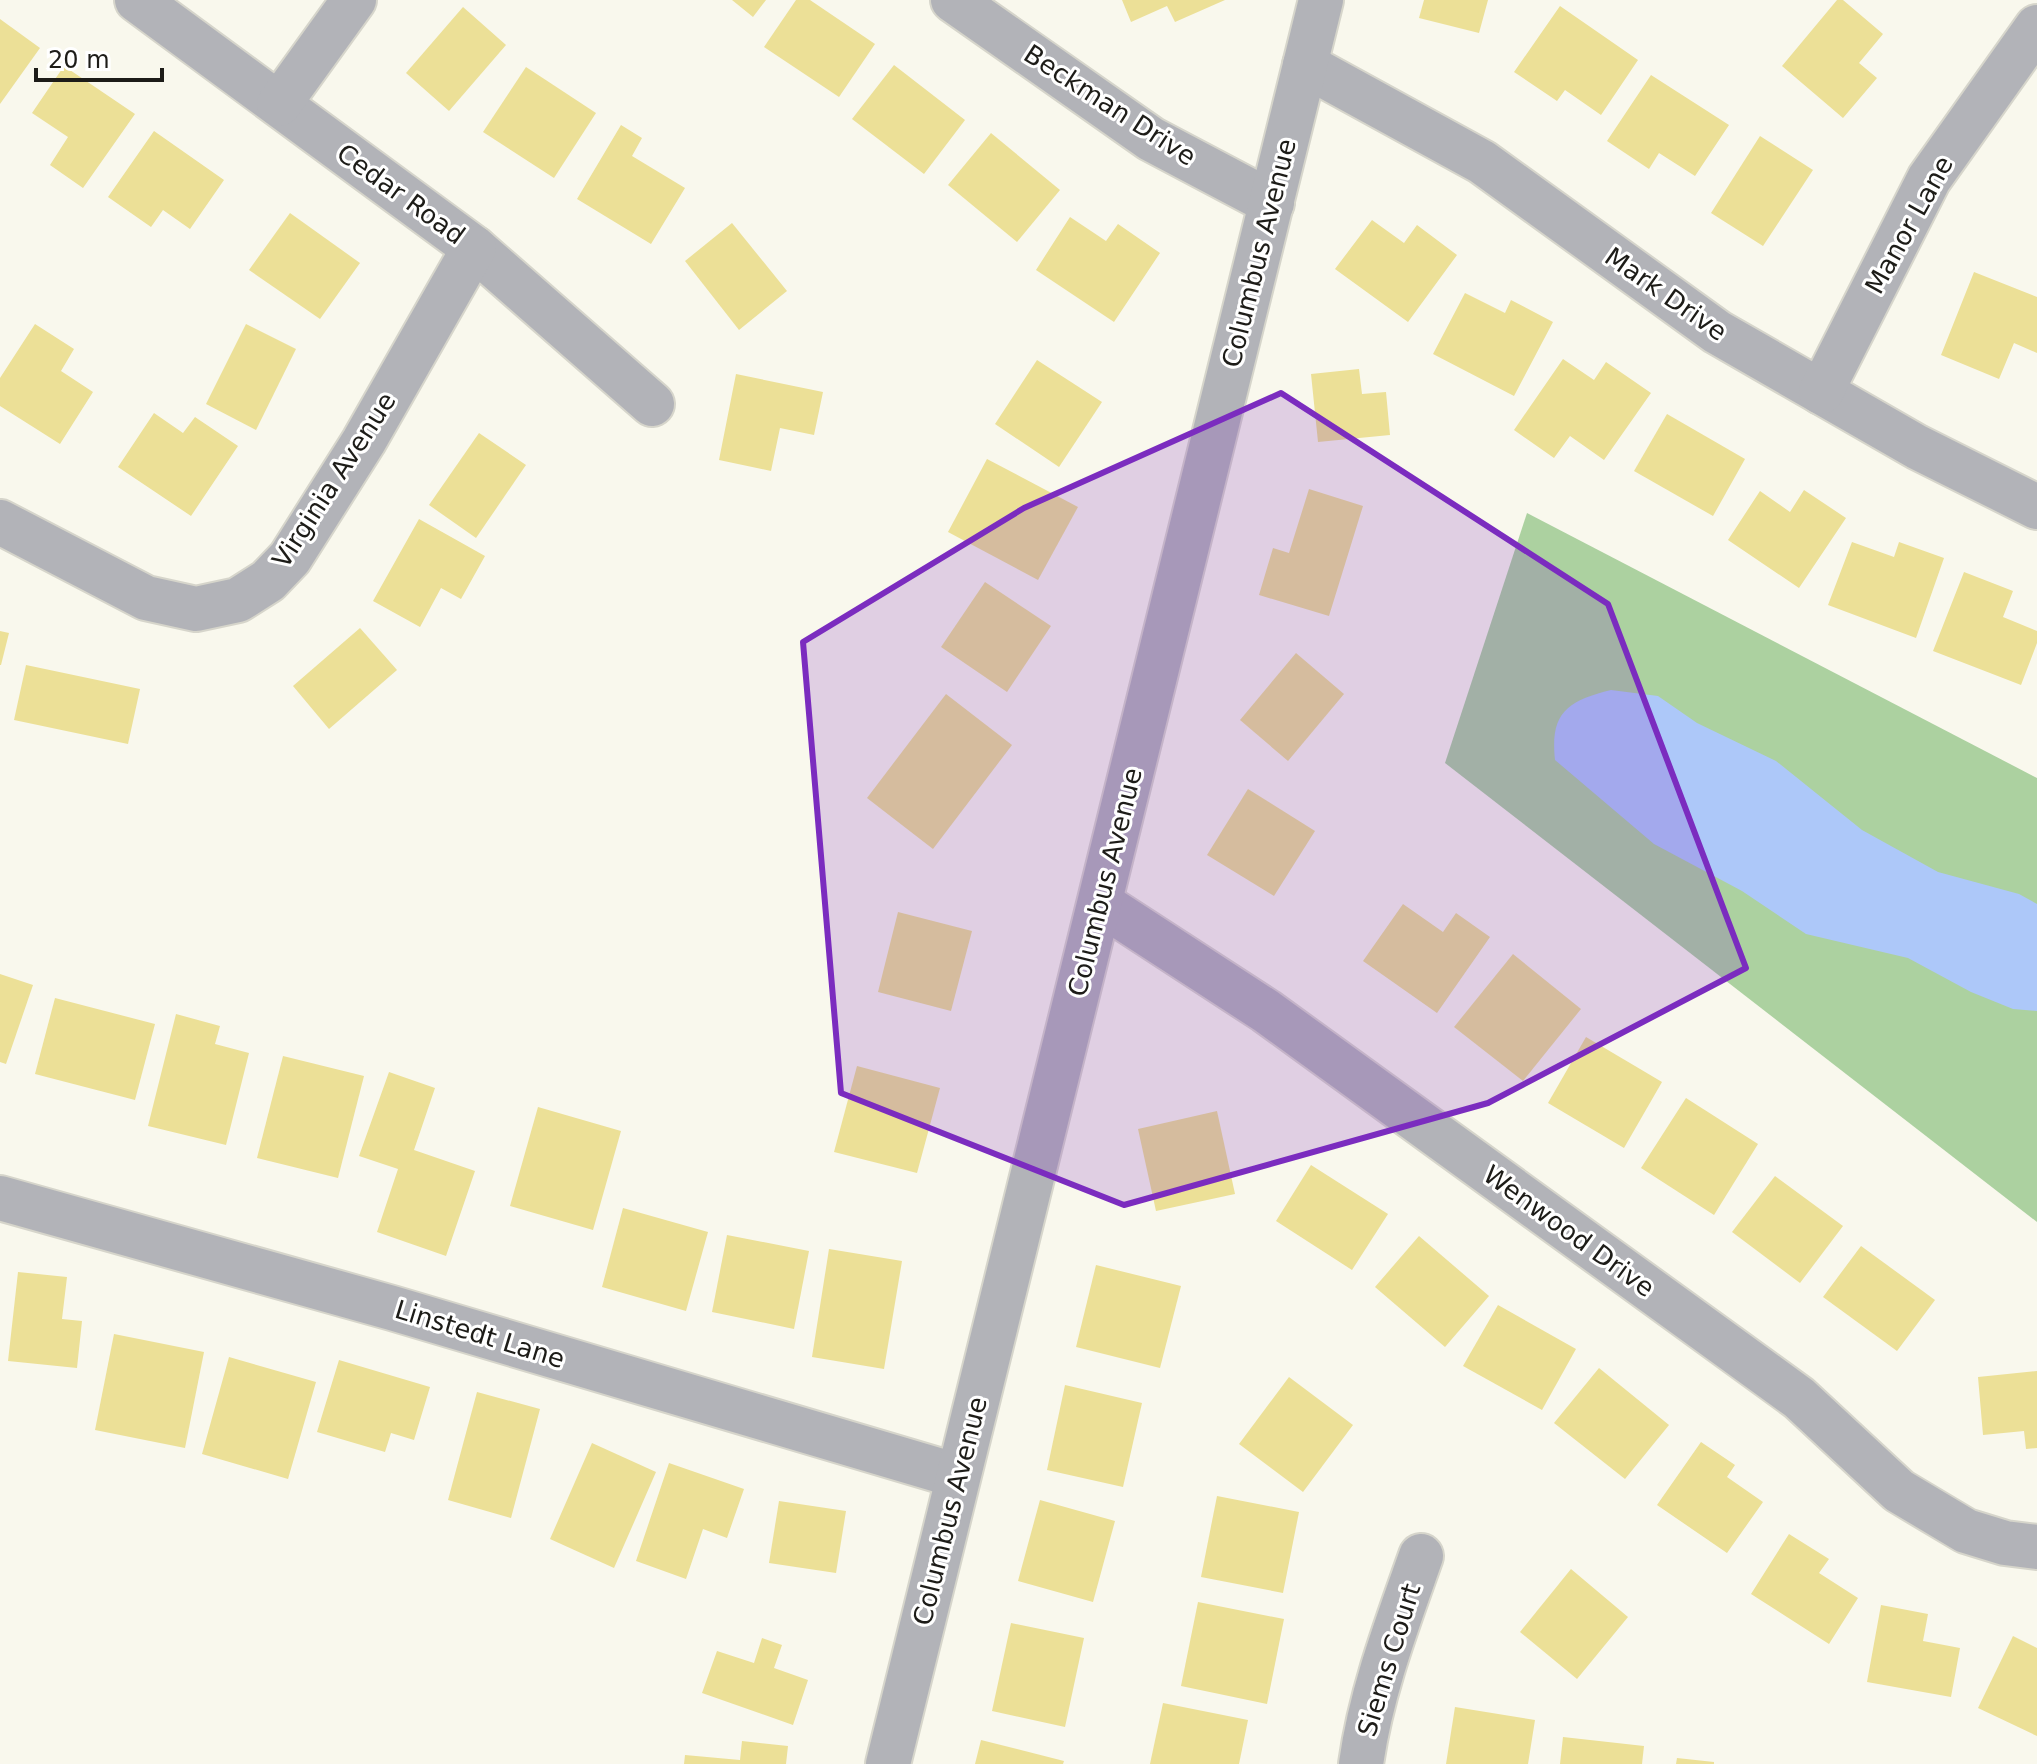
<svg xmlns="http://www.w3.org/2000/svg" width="2037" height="1764" font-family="'DejaVu Sans',sans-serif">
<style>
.green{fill:#acd1a0}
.water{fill:#adc8f9}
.building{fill:#ece097}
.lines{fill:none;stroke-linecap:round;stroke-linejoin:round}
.street-casing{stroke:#d6d5cb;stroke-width:48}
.street{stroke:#b2b3b8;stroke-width:44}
.marked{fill:#7b2cbf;fill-opacity:0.2;stroke:#7b2cbf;stroke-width:6;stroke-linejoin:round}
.labels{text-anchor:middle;stroke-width:6;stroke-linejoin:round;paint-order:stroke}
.street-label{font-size:26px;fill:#1d1c18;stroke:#fff}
</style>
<rect width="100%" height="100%" fill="#f9f8ed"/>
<polygon class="green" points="1527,513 2037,778 2037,1222 1445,763"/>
<path class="water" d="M1611,690L1658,696L1697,723L1776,761L1862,830L1938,872L2019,894L2037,904V1011L2013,1009L1971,992L1908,958L1806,934L1742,891L1654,844L1555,760C1550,713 1567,701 1611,690Z"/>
<g class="building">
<polygon points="732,0 766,0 753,17"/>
<polygon points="796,0 810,0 875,44 839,97 764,47"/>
<polygon points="1122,0 1225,0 1175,22 1167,6 1131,22"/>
<polygon points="1424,0 1488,0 1479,33 1419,18"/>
<polygon points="1837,0 1843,0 1883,34 1859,63 1877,78 1843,118 1782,66"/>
<polygon points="1560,6 1638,60 1601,115 1565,90 1557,101 1514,72"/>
<polygon points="463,7 506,45 449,111 406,73"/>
<polygon points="0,19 40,48 0,104"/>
<polygon points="894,65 965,120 924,174 852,119"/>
<polygon points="64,66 135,114 83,188 50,165 68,137 32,113"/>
<polygon points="526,67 596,113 554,178 483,132"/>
<polygon points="1651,75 1729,125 1695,176 1659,153 1649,169 1607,141"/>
<polygon points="621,125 642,138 632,156 685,188 651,244 577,199"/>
<polygon points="154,131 224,180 190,229 163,210 151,227 108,197"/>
<polygon points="991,133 1060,190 1017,242 948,185"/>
<polygon points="1760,136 1813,170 1763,246 1711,213"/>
<polygon points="290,213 360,263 320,319 249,270"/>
<polygon points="1070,217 1106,241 1118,224 1160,253 1114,322 1036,270"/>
<polygon points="1372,220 1404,243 1417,225 1457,255 1408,322 1335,269"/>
<polygon points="732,223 787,291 739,330 685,261"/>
<polygon points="1974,272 2037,297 2037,353 2014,343 1999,379 1941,355"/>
<polygon points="1465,293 1505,313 1511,300 1553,322 1514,396 1433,354"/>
<polygon points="35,324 74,349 61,371 93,392 60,444 0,406 0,378"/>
<polygon points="246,324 296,349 256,430 206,404"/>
<polygon points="1563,359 1594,380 1606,362 1651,393 1604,460 1570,436 1554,458 1514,430"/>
<polygon points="1037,360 1102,402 1059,467 995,424"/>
<polygon points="1359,369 1362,394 1386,392 1390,435 1318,442 1311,374"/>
<polygon points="736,374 823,392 814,435 780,428 771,471 719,460"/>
<polygon points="154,413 183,433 195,417 238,446 191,516 118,467"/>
<polygon points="1667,414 1745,459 1713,516 1634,471"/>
<polygon points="479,433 526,465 476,538 429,505"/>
<polygon points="987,459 1078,507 1038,580 948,532"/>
<polygon points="1309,489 1363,506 1329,616 1259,595 1273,548 1289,553"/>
<polygon points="1804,490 1846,518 1799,588 1728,540 1760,491 1790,512"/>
<polygon points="419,519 485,556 461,599 441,588 420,627 373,601"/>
<polygon points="1852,542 1894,557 1899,542 1944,558 1916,638 1828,605"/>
<polygon points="1964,572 2013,591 2003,617 2037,631 2037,643 2021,685 1933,651"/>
<polygon points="985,582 1051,626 1007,692 941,647"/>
<polygon points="360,628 397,670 329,729 293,686"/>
<polygon points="0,631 9,633 1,665 0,665"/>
<polygon points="1296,653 1344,694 1288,761 1240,720"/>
<polygon points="26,665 140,689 128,744 14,720"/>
<polygon points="946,694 1012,745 933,849 867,798"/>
<polygon points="1248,789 1315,831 1274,896 1207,855"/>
<polygon points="1403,904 1443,932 1456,913 1490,937 1437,1013 1363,961"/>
<polygon points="898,912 972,931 951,1011 878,992"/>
<polygon points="1513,954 1581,1009 1523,1081 1454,1027"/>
<polygon points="0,974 33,985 6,1064 0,1062"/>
<polygon points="55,998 155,1024 135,1100 35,1074"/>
<polygon points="176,1014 220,1026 215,1044 249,1053 226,1145 148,1126"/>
<polygon points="1586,1037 1662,1082 1624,1148 1548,1103"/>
<polygon points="283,1056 364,1076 338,1178 257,1158"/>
<polygon points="857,1066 940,1088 917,1173 834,1152"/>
<polygon points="389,1072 435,1088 414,1150 475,1171 446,1256 377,1232 398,1169 359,1156"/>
<polygon points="1686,1098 1758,1144 1714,1215 1641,1168"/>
<polygon points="538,1107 621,1131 593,1230 510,1206"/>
<polygon points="1217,1111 1235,1194 1156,1211 1138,1129"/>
<polygon points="1311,1165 1388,1214 1352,1270 1276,1221"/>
<polygon points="1775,1176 1843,1226 1800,1283 1732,1232"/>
<polygon points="623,1208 708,1232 686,1311 602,1287"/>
<polygon points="727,1235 809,1251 794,1329 712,1312"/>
<polygon points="1419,1236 1489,1296 1445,1347 1375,1287"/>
<polygon points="1861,1246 1935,1300 1897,1351 1823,1297"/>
<polygon points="829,1249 902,1261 884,1369 812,1357"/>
<polygon points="1096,1265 1181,1286 1160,1368 1076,1347"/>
<polygon points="18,1272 67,1277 62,1319 82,1321 77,1368 8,1361"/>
<polygon points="1498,1305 1576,1349 1542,1410 1463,1366"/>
<polygon points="114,1334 204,1352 185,1448 95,1430"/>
<polygon points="229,1357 316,1382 288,1479 202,1454"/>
<polygon points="339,1360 430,1387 414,1440 391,1433 385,1452 317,1432"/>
<polygon points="1599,1368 1669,1425 1625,1479 1554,1423"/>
<polygon points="2037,1371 2037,1448 2026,1449 2024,1431 1983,1435 1978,1377"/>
<polygon points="1289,1377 1353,1425 1303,1492 1239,1444"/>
<polygon points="1065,1385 1142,1403 1123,1487 1047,1470"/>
<polygon points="477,1392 540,1409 511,1518 448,1500"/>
<polygon points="1701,1442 1735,1465 1727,1477 1763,1502 1727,1553 1657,1505"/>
<polygon points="592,1443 656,1472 614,1568 550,1539"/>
<polygon points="669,1463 744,1489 727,1538 703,1529 686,1579 636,1561"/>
<polygon points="1217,1496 1299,1512 1283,1593 1201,1577"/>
<polygon points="1040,1500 1115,1521 1093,1602 1018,1581"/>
<polygon points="779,1501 846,1511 836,1573 769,1563"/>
<polygon points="1789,1534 1829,1559 1819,1573 1858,1598 1829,1644 1751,1594"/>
<polygon points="1571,1569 1628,1617 1577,1679 1520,1632"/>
<polygon points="1198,1602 1284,1619 1267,1704 1181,1686"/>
<polygon points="1881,1605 1928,1614 1923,1641 1960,1648 1951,1697 1867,1682"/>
<polygon points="1011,1623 1084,1638 1065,1727 992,1711"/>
<polygon points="2013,1636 2037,1648 2037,1736 1978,1708"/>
<polygon points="762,1638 782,1645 774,1668 808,1680 793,1725 702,1693 717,1651 754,1663"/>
<polygon points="1163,1703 1248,1720 1239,1764 1150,1764"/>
<polygon points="1455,1707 1535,1720 1528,1764 1446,1764"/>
<polygon points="1563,1737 1644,1746 1642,1764 1560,1764"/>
<polygon points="981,1740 1064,1761 1063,1764 975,1764"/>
<polygon points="742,1741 788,1746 786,1764 684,1764 685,1755 740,1760"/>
<polygon points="1677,1758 1714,1762 1714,1764 1676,1764"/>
</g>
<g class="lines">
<g class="street-casing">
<g id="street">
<polyline points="137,0 474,248 652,404"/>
<polyline points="953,0 1151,139 1272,203"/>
<polyline points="1305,65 1482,162 1717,332 1917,447 2037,507"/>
<polyline points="279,104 354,0"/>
<polyline points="1821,392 1929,179 2037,27"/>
<polyline points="0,522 146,598 196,609 238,600 268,581 290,558 364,441 474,248"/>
<polyline points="1100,903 1266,1011 1799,1398 1899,1491 1966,1531 2005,1543 2037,1547"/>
<polyline points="0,1198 392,1308 958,1476"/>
<polyline points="888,1764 1321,0"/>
<path d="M1361,1764C1371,1692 1397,1624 1421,1556"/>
</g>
</g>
<use href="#street" class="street"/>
</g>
<path class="marked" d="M1281,393L1608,604L1746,968L1488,1103L1124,1205L841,1093L803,642L1024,508Z"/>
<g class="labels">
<g class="street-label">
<text transform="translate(1110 105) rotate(33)" y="9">Beckman Drive</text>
<text transform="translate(401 194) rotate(36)" y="9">Cedar Road</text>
<text transform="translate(1909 225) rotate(-61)" y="9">Manor Lane</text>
<text transform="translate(1259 253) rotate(-76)" y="9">Columbus Avenue</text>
<text transform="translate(1666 294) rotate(35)" y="9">Mark Drive</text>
<text transform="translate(334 480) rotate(-57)" y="9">Virginia Avenue</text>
<text transform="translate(1105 882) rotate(-76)" y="9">Columbus Avenue</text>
<text transform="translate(1569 1231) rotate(36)" y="9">Wenwood Drive</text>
<text transform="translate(480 1334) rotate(17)" y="9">Linstedt Lane</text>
<text transform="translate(950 1511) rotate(-76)" y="9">Columbus Avenue</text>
<text transform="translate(1389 1660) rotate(-73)" y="9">Siems Court</text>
</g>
</g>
<path d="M36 68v12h126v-12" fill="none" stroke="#1d1c18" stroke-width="4"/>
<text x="48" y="68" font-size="24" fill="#1d1c18" stroke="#ffffff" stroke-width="6" paint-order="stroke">20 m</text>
</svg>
